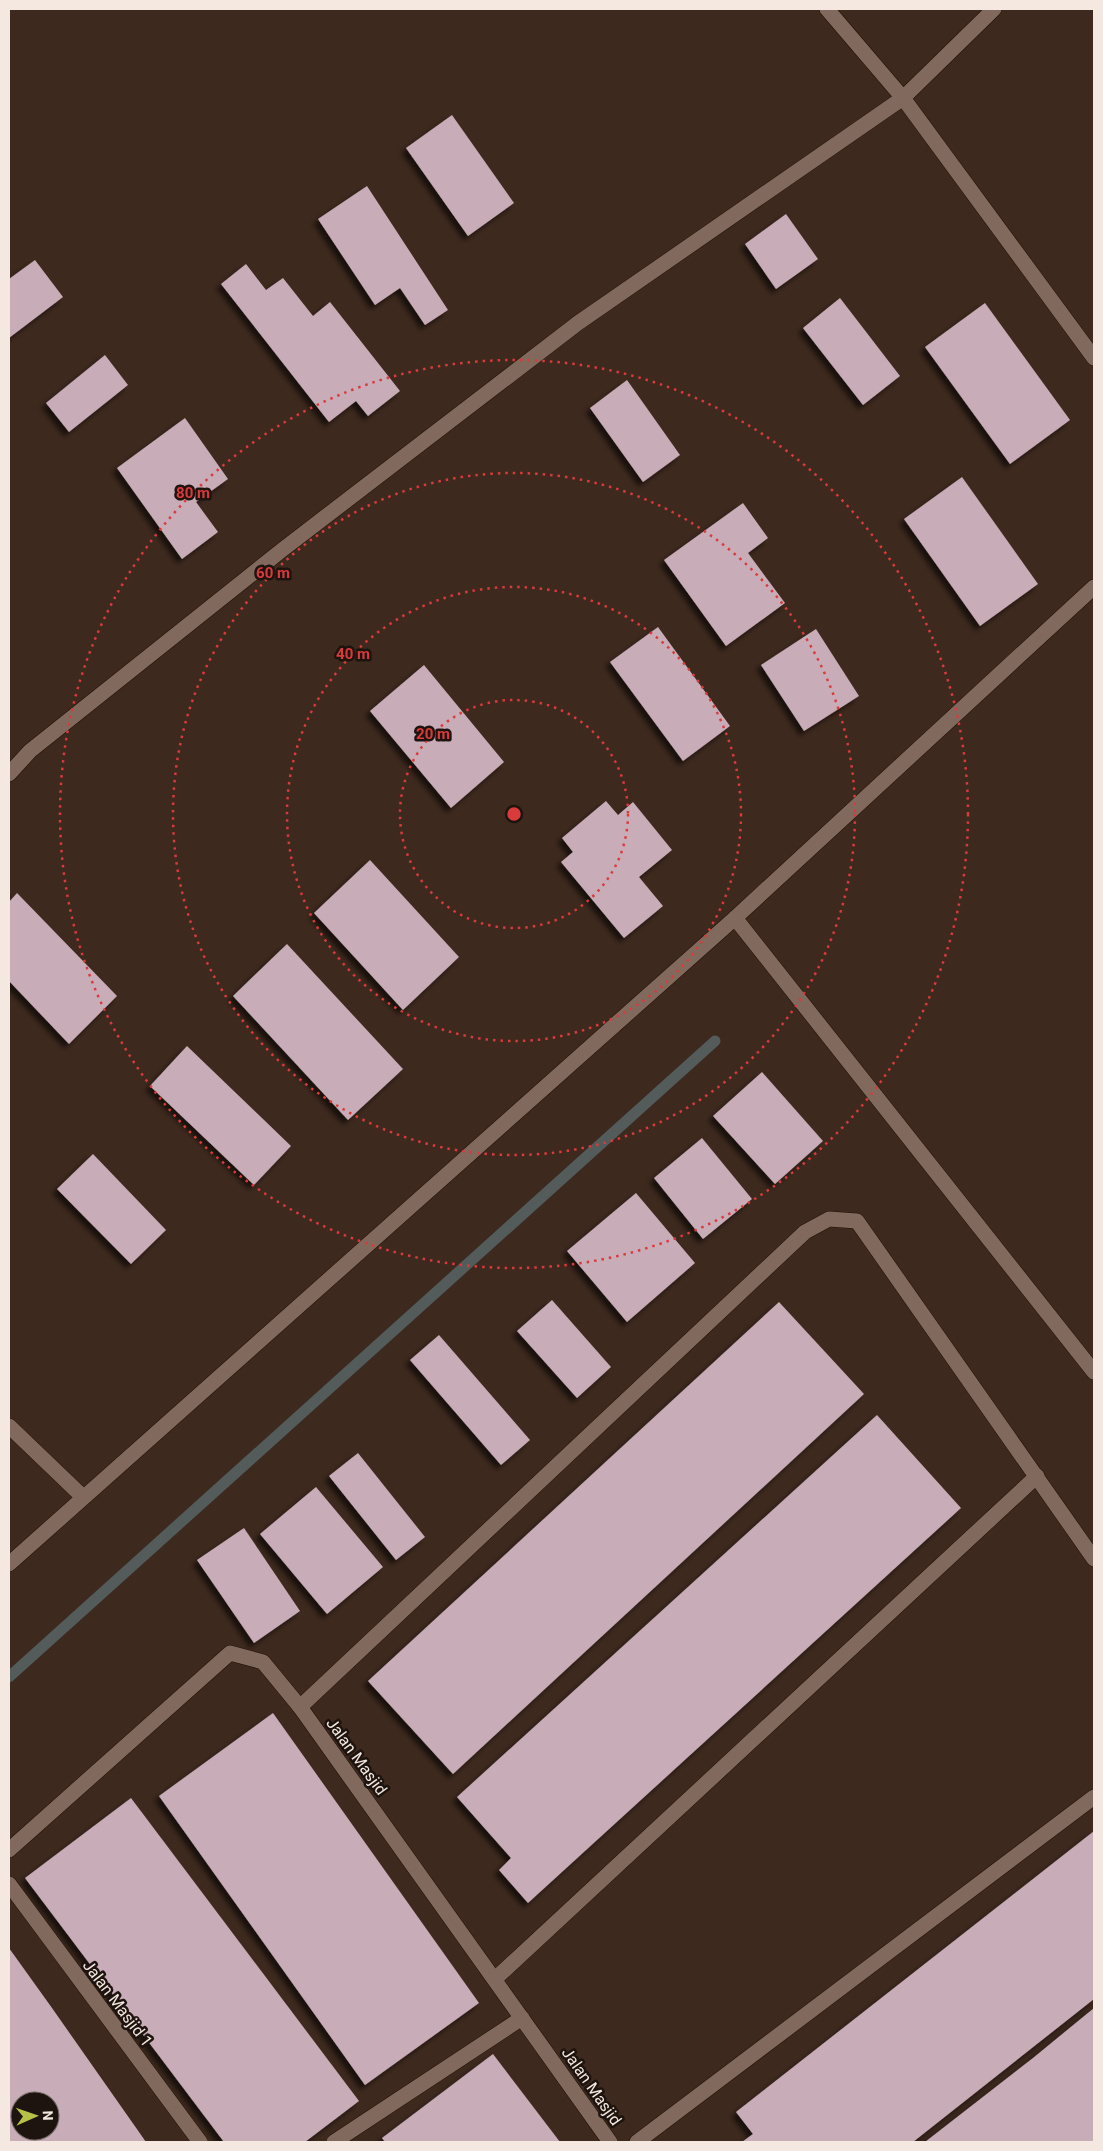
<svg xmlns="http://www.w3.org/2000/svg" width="1103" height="2151" font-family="Roboto,sans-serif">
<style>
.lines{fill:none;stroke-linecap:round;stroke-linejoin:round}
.stream{stroke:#535b5b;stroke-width:11}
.building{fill:#c8acb8;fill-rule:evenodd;filter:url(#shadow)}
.minor-casing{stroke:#231107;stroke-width:16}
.minor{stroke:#816a5d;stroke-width:15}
.ring{fill:none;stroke:#d93b3a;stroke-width:2.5;stroke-dasharray:2.5 5}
.labels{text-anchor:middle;stroke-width:5;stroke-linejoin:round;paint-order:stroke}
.street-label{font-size:16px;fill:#f5e8e0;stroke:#1d140f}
.centre{fill:#d93b3a;stroke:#1d140f;stroke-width:2.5}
.ring-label{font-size:15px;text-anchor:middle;font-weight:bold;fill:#d93b3a;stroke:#1d140f;stroke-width:5;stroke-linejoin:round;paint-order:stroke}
</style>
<defs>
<filter id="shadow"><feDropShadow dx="-4.5" dy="4.5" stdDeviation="2.5" flood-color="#0009"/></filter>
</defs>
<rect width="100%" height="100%" fill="#3d291e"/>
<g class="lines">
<polyline class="stream" points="9,1677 715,1041"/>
</g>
<g class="building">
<polygon points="452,115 514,203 468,236 406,148"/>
<polygon points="367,186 448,310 425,325 400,288 375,305 318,219"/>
<polygon points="786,214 818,259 776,289 745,244"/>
<polygon points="35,260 63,297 9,338 9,279"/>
<polygon points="246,264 266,290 283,278 313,316 330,302 400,391 368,416 356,401 329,422 221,284"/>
<polygon points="840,298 900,376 863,405 803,328"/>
<polygon points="985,303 1070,420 1010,464 925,347"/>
<polygon points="105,355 128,385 69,432 46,403"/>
<polygon points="627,380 680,455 643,482 590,408"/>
<polygon points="185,418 228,479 196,502 218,532 182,559 117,468"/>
<polygon points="962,477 1038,584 980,626 904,519"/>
<polygon points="743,503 768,538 748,553 785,603 726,646 664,560"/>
<polygon points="658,627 730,726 683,761 610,662"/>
<polygon points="816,629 859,696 804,731 761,665"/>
<polygon points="424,665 504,762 451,808 370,711"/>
<polygon points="606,801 618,815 633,802 672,850 639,877 663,906 624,938 561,862 573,852 562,838"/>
<polygon points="370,860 459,957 403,1010 314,913"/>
<polygon points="17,893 117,996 69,1044 9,981 9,902"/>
<polygon points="287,944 403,1069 348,1120 233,996"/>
<polygon points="187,1046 291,1146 254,1185 150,1086"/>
<polygon points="762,1072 823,1141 775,1184 713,1116"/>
<polygon points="702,1138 752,1199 703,1239 654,1178"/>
<polygon points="93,1154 166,1230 131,1264 57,1189"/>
<polygon points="636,1193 695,1263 627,1322 567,1251"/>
<polygon points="552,1300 611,1367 577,1398 517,1331"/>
<polygon points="779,1302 864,1394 453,1774 368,1681"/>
<polygon points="439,1335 530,1440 501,1465 410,1360"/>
<polygon points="877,1415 961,1508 528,1903 499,1870 511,1858 457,1797"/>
<polygon points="358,1453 425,1537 396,1560 329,1476"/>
<polygon points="316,1487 383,1567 327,1614 260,1534"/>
<polygon points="244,1528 300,1611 254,1643 197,1560"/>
<polygon points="273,1713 479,2003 365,2085 159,1796"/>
<polygon points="131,1798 359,2101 305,2142 224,2142 25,1878"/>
<polygon points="1094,1831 1094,1999 913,2142 742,2142 753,2134 736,2112"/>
<path d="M9,1948L52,2008L146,2142H9ZM20,2101H50V2131H20Z"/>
<polygon points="1094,2008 1094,2142 925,2142 1033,2058"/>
<polygon points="493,2054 560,2142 385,2142 382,2138"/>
</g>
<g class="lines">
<g class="minor-casing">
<g id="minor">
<polyline points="827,9 903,98 1094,358"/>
<polyline points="9,774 30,751 282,550 578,323 903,98 994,9"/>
<polyline points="735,918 1094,1372"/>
<polyline points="9,1426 83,1497"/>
<polyline points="9,1564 735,918 1094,587"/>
<polyline points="300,1707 805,1232 829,1219 857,1221 1094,1559"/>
<polyline points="9,1850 230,1653 263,1662 300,1707 610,2142"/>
<polyline points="9,1884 200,2142"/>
<polyline points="495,1979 1037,1476"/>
<polyline points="334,2142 522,2018"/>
<polyline points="637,2142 1094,1797"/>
</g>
</g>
<use href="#minor" class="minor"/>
</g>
<g class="ring">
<circle cx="514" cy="814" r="114"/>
<circle cx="514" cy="814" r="227"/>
<circle cx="514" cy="814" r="341"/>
<circle cx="514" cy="814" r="454"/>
</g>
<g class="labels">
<g class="street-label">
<text transform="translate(357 1756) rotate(54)" y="6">Jalan Masjid</text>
<text transform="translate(118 2003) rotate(53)" y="6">Jalan Masjid 1</text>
<text transform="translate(592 2086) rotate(55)" y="6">Jalan Masjid</text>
</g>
</g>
<circle cx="514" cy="814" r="8" class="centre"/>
<g class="ring-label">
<text x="193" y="498">80 m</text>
<text x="273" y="578">60 m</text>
<text x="353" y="659">40 m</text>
<text x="433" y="739">20 m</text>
</g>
<rect width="1103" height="2151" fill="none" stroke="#f5e8e0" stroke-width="20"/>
<g transform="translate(35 2116) rotate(88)"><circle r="24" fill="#1d140f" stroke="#736963"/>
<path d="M0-4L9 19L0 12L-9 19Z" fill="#b8c147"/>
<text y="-8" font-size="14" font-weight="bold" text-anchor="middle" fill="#f5e8e0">N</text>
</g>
</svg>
